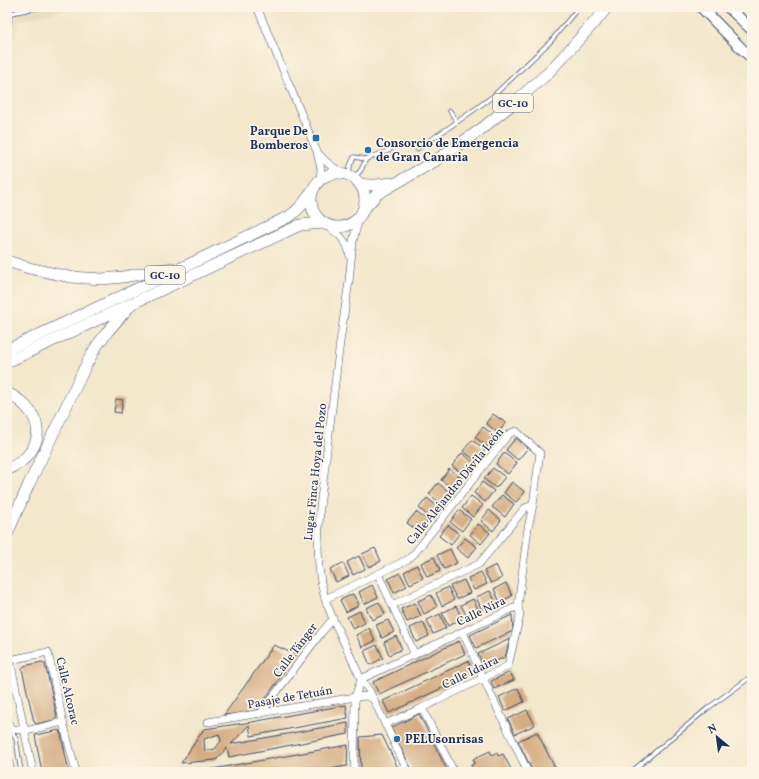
<svg xmlns="http://www.w3.org/2000/svg" width="759" height="779" font-family="Vollkorn,serif">
<style>
.built{fill:#e6daba}
.building{fill:#d4ad82;fill-rule:evenodd}
.lines{fill:none;stroke-linecap:round;stroke-linejoin:round}
.lane-casing{stroke:#3b4b6e;stroke-width:5}
.street-casing{stroke:#3b4b6e;stroke-width:8}
.secondary-casing{stroke:#3b4b6e;stroke-width:12}
.primary-casing{stroke:#3b4b6e;stroke-width:12}
.lane{stroke:#fff;stroke-width:3.5}
.street{stroke:#fff;stroke-width:7}
.secondary{stroke:#fff;stroke-width:10}
.primary{stroke:#fff;stroke-width:11}
.poi-dot{fill:#1f6fb2;stroke:#fcf5e5;stroke-width:1.5}
.labels{text-anchor:middle;stroke-width:3.5;stroke-linejoin:round;paint-order:stroke}
.shield{fill:#fcf5e5;stroke:#5e6a86;stroke-width:1}
.shield-label{font-size:11px;font-weight:bold;fill:#1b2f5e}
.poi-label{font-size:12px;font-weight:bold;fill:#1b2f5e;stroke:#fcf5e5;text-anchor:start}
.street-label{font-size:12px;fill:#1b2f5e;stroke:#fcf5e5}
</style>
<rect width="100%" height="100%" fill="#fcf5e5"/>
<filter id="ink" filterUnits="userSpaceOnUse"><feTurbulence type="fractalNoise" baseFrequency=".025" numOctaves="2"/><feDisplacementMap in="SourceGraphic" scale="8" xChannelSelector="R" yChannelSelector="G"/><feConvolveMatrix kernelMatrix="1 2 1 2 8 2 1 2 1" color-interpolation-filters="sRGB"/></filter>
<filter id="wash" filterUnits="userSpaceOnUse"><feTurbulence type="fractalNoise" baseFrequency=".012" numOctaves="4" result="noise"/><feDisplacementMap in="SourceGraphic" scale="16" xChannelSelector="R" yChannelSelector="G"/><feGaussianBlur stdDeviation="0.9" result="paint"/><feColorMatrix in="noise" values="0 0 0 0 0 0 0 0 0 0 0 0 0 0 0 0 0 1.4 0 .05"/><feComposite in="paint" operator="in"/></filter>
<g filter="url(#wash)">
<rect width="100%" height="100%" fill="#f3e7cc"/>
<polygon class="built" points="7,7 76,7 19,21 16,35 12,40 7,43"/>
<g id="blocks">
<g class="building">
<polygon points="116,399 123,400 121,413 114,412"/>
<polygon points="493,414 506,423 498,433 486,423"/>
<polygon points="483,427 496,437 488,447 475,437"/>
<polygon points="516,438 528,448 518,460 506,450"/>
<polygon points="472,440 485,450 476,461 463,451"/>
<polygon points="462,453 474,463 464,475 452,466"/>
<polygon points="504,453 517,463 508,474 496,464"/>
<polygon points="493,468 505,477 496,488 484,479"/>
<polygon points="449,469 462,478 453,489 441,480"/>
<polygon points="482,482 494,491 485,502 474,493"/>
<polygon points="512,482 525,492 516,502 504,493"/>
<polygon points="438,483 451,493 442,504 429,494"/>
<polygon points="502,495 514,504 505,517 492,507"/>
<polygon points="471,496 483,505 473,517 462,508"/>
<polygon points="427,498 438,507 430,518 419,508"/>
<polygon points="459,510 471,519 462,531 450,522"/>
<polygon points="489,510 501,520 493,531 481,521"/>
<polygon points="416,512 428,521 419,532 407,523"/>
<polygon points="478,524 490,533 481,544 470,535"/>
<polygon points="448,525 459,534 451,545 439,536"/>
<polygon points="465,538 477,547 468,558 456,548"/>
<polygon points="375,548 381,561 369,567 362,554"/>
<polygon points="450,549 457,563 444,569 437,555"/>
<polygon points="359,556 365,569 353,575 347,562"/>
<polygon points="434,557 440,571 427,577 421,563"/>
<polygon points="343,563 349,576 336,582 330,569"/>
<polygon points="417,565 423,578 410,584 404,572"/>
<polygon points="496,565 502,578 491,583 484,571"/>
<polygon points="481,572 487,584 474,590 468,578"/>
<polygon points="400,573 407,586 394,593 388,579"/>
<polygon points="464,580 470,593 457,599 450,586"/>
<polygon points="506,583 512,596 500,602 494,589"/>
<polygon points="372,585 378,597 364,604 359,592"/>
<polygon points="448,587 454,600 442,606 436,593"/>
<polygon points="490,591 496,603 482,610 476,597"/>
<polygon points="353,594 359,605 346,612 340,600"/>
<polygon points="431,595 437,607 424,614 418,601"/>
<polygon points="473,599 479,611 467,617 461,605"/>
<polygon points="379,602 385,614 372,620 366,608"/>
<polygon points="415,603 421,616 407,622 401,609"/>
<polygon points="456,606 462,619 448,626 442,613"/>
<polygon points="360,611 365,623 353,629 347,617"/>
<polygon points="440,614 446,628 433,634 427,620"/>
<polygon points="512,615 513,631 476,648 470,635"/>
<polygon points="388,620 394,632 382,638 376,625"/>
<polygon points="423,622 429,636 416,642 410,628"/>
<polygon points="369,628 375,641 362,647 356,635"/>
<polygon points="396,636 402,649 389,655 384,642"/>
<polygon points="510,639 505,657 484,667 478,654"/>
<polygon points="459,641 465,654 379,694 373,682"/>
<polygon points="274,645 296,655 256,712 224,715"/>
<polygon points="377,645 383,658 370,665 364,651"/>
<polygon points="468,661 474,673 389,713 383,701"/>
<polygon points="42,662 45,664 57,716 54,720 37,724 34,722 22,669 24,666"/>
<polygon points="510,672 514,680 494,689 491,681"/>
<polygon points="518,688 524,702 505,711 499,697"/>
<path d="M346,705L348,718L251,736L249,725L231,744L348,723V734L229,757L227,748L216,760L181,763L204,729L252,722ZM219,734L221,741L215,749L205,751L204,739Z"/>
<polygon points="527,710 535,725 515,734 508,719"/>
<polygon points="419,714 448,772 413,772 391,728"/>
<polygon points="60,730 69,772 42,772 35,735"/>
<polygon points="537,732 557,772 533,772 518,741"/>
<polygon points="382,735 400,772 361,772 360,737"/>
<polygon points="348,745 347,766 314,772 140,772 140,771 201,768 201,771"/>
<polygon points="490,751 492,755 497,752 498,756 503,754 512,771 470,772 469,771 473,769 471,765 475,763 473,759"/>
</g>
</g>
</g>
<g filter="url(#ink)">
<use href="#blocks" fill-opacity="0" stroke="#3b4b6e" stroke-width="1"/>
<g class="lines">
<g class="lane-casing">
<g id="lane">
<polyline points="7,14 40,7"/>
<polyline points="7,33 8,32 10,13"/>
<polyline points="450,111 457,122"/>
<polyline points="417,149 457,122 492,97 551,41 579,7"/>
<polyline points="349,176 350,166 354,157 366,159 390,150"/>
<polyline points="354,178 361,170 366,159"/>
<polyline points="11,729 16,739 21,772"/>
<polyline points="631,772 708,708 752,676"/>
</g>
</g>
<g class="street-casing">
<g id="street">
<polyline points="257,7 317,152 321,169 320,181"/>
<path d="M318,153C326,163 334,169 345,174"/>
<polyline points="359,218 353,241 349,281 340,342 320,507 318,547 319,567 321,582 325,599 333,619 361,679 370,692 408,772"/>
<polyline points="324,223 340,236 347,245 350,256"/>
<polyline points="378,574 415,655"/>
<polyline points="325,599 407,560 414,554 508,435 513,432 516,431 540,453 533,505 528,528 518,606 520,615 508,666 422,708 385,724"/>
<polyline points="392,605 479,564 525,508 533,505"/>
<polyline points="463,632 483,678 528,772"/>
<polyline points="361,679 518,606"/>
<polyline points="422,708 454,772"/>
<polyline points="260,714 321,633 333,619"/>
<polyline points="7,720 11,729 24,730 30,730 63,722"/>
<polyline points="208,722 355,697 368,696 374,700"/>
<polyline points="7,753 11,772"/>
<polyline points="33,772 10,660 48,652 63,722 76,772"/>
<polyline points="354,772 355,697 361,679"/>
</g>
</g>
<g class="secondary-casing">
<g id="secondary">
<polyline points="701,7 741,48 752,58"/>
<polyline points="728,7 752,30"/>
</g>
</g>
<g class="primary-casing">
<g id="primary">
<circle cx="338" cy="200" r="27"/>
<path d="M360,184C372,186 379,185 390,183"/>
<polyline points="363,210 377,194 435,161 480,130 516,101 547,74 572,47 601,15 607,7"/>
<polyline points="7,261 29,268 70,277 102,279 123,277 172,268"/>
<path d="M7,350L192,263L290,216C301,208 307,200 314,188"/>
<polyline points="7,362 300,225 324,223"/>
<path d="M7,393C20,399 35,412 37,427C40,447 24,463 7,469"/>
<polyline points="7,534 29,484 87,363 96,347 108,331 129,307"/>
</g>
</g>
<use href="#lane" class="lane"/>
<use href="#street" class="street"/>
<use href="#secondary" class="secondary"/>
<use href="#primary" class="primary"/>
</g>
</g>
<g class="poi-dot">
<rect x="312" y="134" width="8" height="8" rx="2"/>
<circle cx="368" cy="150" r="4"/>
<circle cx="397" cy="739" r="4"/>
</g>
<g class="labels">
<g class="shield">
<rect x="493" y="94" width="40" height="18" rx="3"/>
<rect x="145" y="266" width="40" height="18" rx="3"/>
</g>
<g class="shield-label">
<text x="513" y="107">GC-10</text>
<text x="165" y="279">GC-10</text>
</g>
<g class="poi-label">
<text x="308" y="135" text-anchor="end">Parque De<tspan x="308" dy="14">Bomberos</tspan></text>
<text x="376" y="147">Consorcio de Emergencia<tspan x="376" dy="14">de Gran Canaria</tspan></text>
<text x="405" y="743">PELUsonrisas</text>
</g>
<g class="street-label">
<text transform="translate(315 472) rotate(-84)" y="4">Lugar Finca Hoya del Pozo</text>
<text transform="translate(455 486) rotate(-51)" y="4">Calle Alejandro Dávila León</text>
<text transform="translate(481 611) rotate(-26)" y="4">Calle Nira</text>
<text transform="translate(295 650) rotate(-53)" y="4">Calle Tánger</text>
<text transform="translate(470 672) rotate(-26)" y="4">Calle Idaira</text>
<text transform="translate(68 691) rotate(77)" y="4">Calle Alcorac</text>
<text transform="translate(290 697) rotate(-10)" y="4">Pasaje de Tetuán</text>
</g>
</g>
<rect width="759" height="779" fill="none" stroke="#fcf5e5" stroke-width="24"/>
<g transform="translate(717 737) rotate(331)" stroke="#fcf5e5" stroke-width="3" paint-order="stroke">
<path d="M0-3L7 15L0 10L-7 15Z" fill="#1b2f5e"/>
<text y="-6" font-size="11" font-weight="bold" text-anchor="middle" fill="#1b2f5e">N</text>
</g>
</svg>
